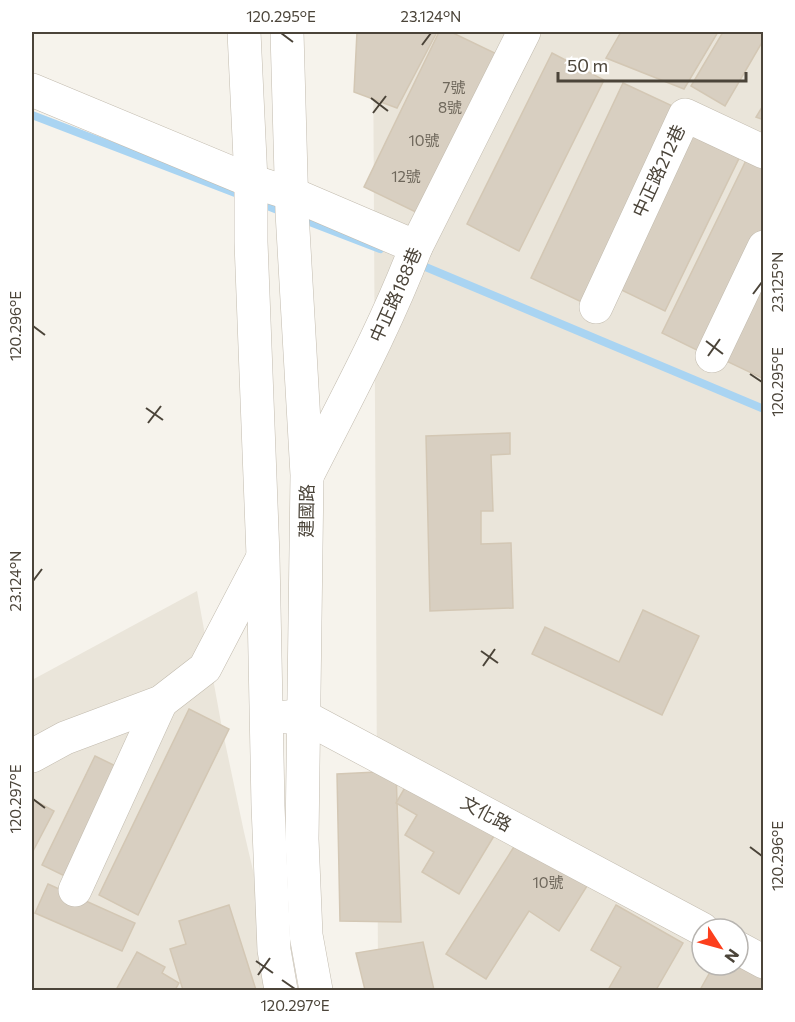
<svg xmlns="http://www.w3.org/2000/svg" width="795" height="1022" font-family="Commissioner,'Noto Sans TC',sans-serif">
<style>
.residential{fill:#eae5da;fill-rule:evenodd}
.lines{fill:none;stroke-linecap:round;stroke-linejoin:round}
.stream{stroke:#a9d4f2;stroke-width:8}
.building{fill:#d8cfc1;stroke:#d3c7b4;stroke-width:1.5}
.minor-casing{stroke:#c2bbae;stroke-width:34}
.minor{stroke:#fff;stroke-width:33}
.ticks{fill:none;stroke:#4b4439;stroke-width:2}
.labels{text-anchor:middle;stroke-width:4.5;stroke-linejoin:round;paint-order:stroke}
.number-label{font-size:15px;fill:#6e675b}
.street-label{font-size:18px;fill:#4b4439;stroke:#fff}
.neatline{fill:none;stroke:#4b4439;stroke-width:2}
.ticks-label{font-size:15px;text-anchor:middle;fill:#4b4439}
</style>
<rect width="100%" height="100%" fill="#f6f3ec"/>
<g class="residential">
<path d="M373,32H763V990H385L378,968ZM702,929H738V965H702Z"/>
<polygon points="197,591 222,728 244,832 281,990 32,990 32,680"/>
</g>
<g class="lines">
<g class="stream">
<polyline points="32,115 243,196"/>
<polyline points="260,203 285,213"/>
<polyline points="302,219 380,249"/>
<polyline points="416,263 764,409"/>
</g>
</g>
<g class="building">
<polygon points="357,32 437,32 397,108 354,92"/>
<polygon points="439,32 451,32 501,56 424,216 364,187"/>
<polygon points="621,32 718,32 684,89 606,58"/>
<polygon points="723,32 764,32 764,39 725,106 691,86"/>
<polygon points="552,53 604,80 519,251 467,224"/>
<polygon points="623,83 679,109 588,305 531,278"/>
<polygon points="764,104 764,120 756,117"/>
<polygon points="692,120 745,146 665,311 611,285"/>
<polygon points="755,142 764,146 764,244 709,356 662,333"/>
<polygon points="764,273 764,379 722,359"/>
<polygon points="510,433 510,454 491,455 493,511 481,511 481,544 511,543 513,608 430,611 426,436"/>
<polygon points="643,610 699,636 662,715 532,654 545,627 619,662"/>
<polygon points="189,709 229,729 138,915 99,895"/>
<polygon points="95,756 130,773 77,882 42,865"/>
<polygon points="396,771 401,922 340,921 337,774"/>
<polygon points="407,784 494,836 459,894 422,872 434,852 405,835 417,815 396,803"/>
<polygon points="32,799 54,811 32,853"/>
<polygon points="517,842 587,886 559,931 529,911 486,979 446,954"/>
<polygon points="48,884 135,923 122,951 35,913"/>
<polygon points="229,905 256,990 183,990 170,949 186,944 179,921"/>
<polygon points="616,905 683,943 656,990 608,990 621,967 591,950"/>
<polygon points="423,942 434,990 365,990 356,953"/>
<polygon points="137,952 165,967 162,973 179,983 175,990 116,990"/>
<polygon points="714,965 738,965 764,969 764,990 700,990"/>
</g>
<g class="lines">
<g class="minor-casing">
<g id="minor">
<polyline points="244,32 251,181 251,242 263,556 268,806 274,950 281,990"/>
<polyline points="287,32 292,212 307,475 302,839 306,935 316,990"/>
<polyline points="32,90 251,181 292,194 416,247"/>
<polyline points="596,307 685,115 764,152"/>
<polyline points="712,356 764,247"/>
<path d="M308,474C346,399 386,326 416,247L524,32"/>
<polyline points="286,717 303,716 702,929"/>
<polyline points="32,756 65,738 161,702 205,668 262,559"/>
<polyline points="75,890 161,702"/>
<polyline points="738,948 764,962"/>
</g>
</g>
<use href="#minor" class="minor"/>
</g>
<path class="ticks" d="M281,33L293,42M422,45L431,33M371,98L388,111M373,113L386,96M753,294L762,282M33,326L45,335M706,341L723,354M708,356L720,339M750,374L762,382M146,408L163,420M148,423L161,406M33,581L42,569M481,651L498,663M483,666L495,649M33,799L45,808M750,847L762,856M256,961L273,973M258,975L270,958M282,980L295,989"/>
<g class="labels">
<g class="number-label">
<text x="454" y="93">7號</text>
<text x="450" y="113">8號</text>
<text x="424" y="146">10號</text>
<text x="406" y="182">12號</text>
<text x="548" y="888">10號</text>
</g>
<g class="street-label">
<text transform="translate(659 171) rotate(-65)" y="6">中正路212巷</text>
<text transform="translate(396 295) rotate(-66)" y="6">中正路188巷</text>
<text transform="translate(307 511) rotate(-89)" y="6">建國路</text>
<text transform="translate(486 814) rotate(28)" y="6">文化路</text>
</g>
</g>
<rect width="795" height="1022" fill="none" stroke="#ffffff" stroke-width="66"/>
<g transform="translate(720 947) rotate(126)"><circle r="28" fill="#ffffff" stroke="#b7b4b0" stroke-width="1.5"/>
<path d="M0-4.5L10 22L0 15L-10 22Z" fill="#fc3f1d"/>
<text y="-9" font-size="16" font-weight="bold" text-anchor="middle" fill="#4b4439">N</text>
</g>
<path d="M558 72v9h188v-9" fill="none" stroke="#4b4439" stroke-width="3"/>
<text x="567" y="72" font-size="18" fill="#4b4439" stroke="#ffffff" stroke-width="4.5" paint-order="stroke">50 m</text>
<rect x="33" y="33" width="729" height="956" class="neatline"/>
<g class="ticks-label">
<text x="281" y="22">120.295°E</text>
<text x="431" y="22">23.124°N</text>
<text transform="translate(778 282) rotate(-90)" y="5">23.125°N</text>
<text transform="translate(16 326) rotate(-90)" y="5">120.296°E</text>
<text transform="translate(778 382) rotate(-90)" y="5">120.295°E</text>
<text transform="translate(16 581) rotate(-90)" y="5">23.124°N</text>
<text transform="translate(16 799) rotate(-90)" y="5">120.297°E</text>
<text transform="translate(778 856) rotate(-90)" y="5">120.296°E</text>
<text x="295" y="1011">120.297°E</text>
</g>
</svg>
